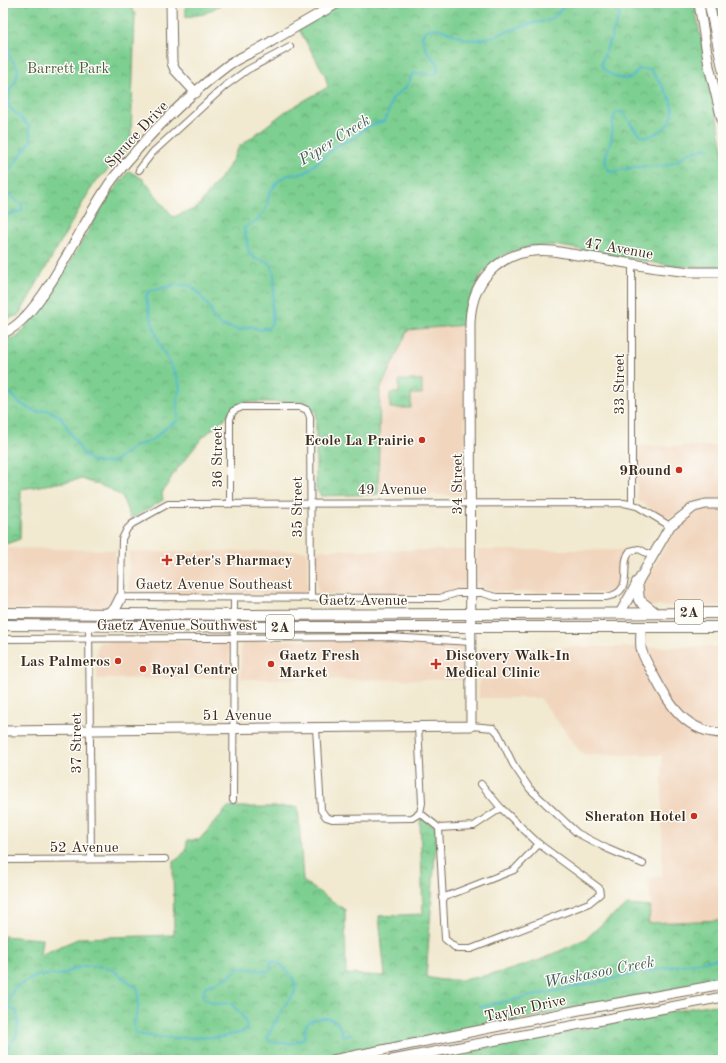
<svg xmlns="http://www.w3.org/2000/svg" width="726" height="1063" font-family="'Old Standard TT',serif">
<style>
.built{fill:#f1d5bd}
.park{fill:url(#park-crowns);stroke:#5c7c58}
.lines{fill:none;stroke-linecap:round;stroke-linejoin:round}
.stream{stroke:#50b6ce;stroke-width:2}
.street-casing{stroke:#7b6d5c;stroke-width:8}
.secondary-casing{stroke:#7b6d5c;stroke-width:11}
.primary-casing{stroke:#7b6d5c;stroke-width:12}
.street{stroke:#fff;stroke-width:6}
.secondary{stroke:#fff;stroke-width:9}
.primary{stroke:#fff;stroke-width:10}
.poi-dot{fill:#c8321e;stroke:#fdfcf7;stroke-width:1.5}
.labels{text-anchor:middle;stroke-width:3;stroke-linejoin:round;paint-order:stroke}
.shield{fill:#fdfcf7;stroke:#75695f;stroke-width:1}
.shield-label{font-size:14px;font-weight:bold;fill:#3b2a1e}
.park-label{font-size:15px;fill:#4f5c40;stroke:#fdfcf7}
.street-label{font-size:15px;fill:#3b2a1e;stroke:#fdfcf7}
.poi-label{font-size:15px;font-weight:bold;fill:#3b2a1e;stroke:#fdfcf7;text-anchor:end}
.water-label{font-size:16px;font-style:italic;fill:#425b5c;stroke:#fdfcf7}
</style>
<defs>
<pattern id="park-crowns" width="20" height="18" patternUnits="userSpaceOnUse"><rect width="20" height="18" fill="#7dcf91"/><path d="M2 6a3 3 0 1 1 6 0M12 15a3 3 0 1 1 6 0" fill="none" stroke="#68a876"/></pattern>
</defs>
<rect width="100%" height="100%" fill="#fdfcf7"/>
<filter id="ink" filterUnits="userSpaceOnUse"><feTurbulence type="fractalNoise" baseFrequency=".025" numOctaves="2"/><feDisplacementMap in="SourceGraphic" scale="8" xChannelSelector="R" yChannelSelector="G"/><feConvolveMatrix kernelMatrix="1 2 1 2 8 2 1 2 1" color-interpolation-filters="sRGB"/></filter>
<filter id="wash" filterUnits="userSpaceOnUse"><feTurbulence type="fractalNoise" baseFrequency=".012" numOctaves="4" result="noise"/><feDisplacementMap in="SourceGraphic" scale="16" xChannelSelector="R" yChannelSelector="G"/><feGaussianBlur stdDeviation="0.9" result="paint"/><feColorMatrix in="noise" values="0 0 0 0 0 0 0 0 0 0 0 0 0 0 0 0 0 1.4 0 .05"/><feComposite in="paint" operator="in"/></filter>
<g filter="url(#wash)">
<rect width="100%" height="100%" fill="#f1e9d0"/>
<g class="built">
<polygon points="464,325 465,489 460,495 378,494 380,390 408,330"/>
<polygon points="637,446 723,446 723,498 706,500 694,503 686,507 671,518 665,517 637,500"/>
<polygon points="711,508 723,508 723,606 649,606 644,600 641,589 675,530 684,521 699,511"/>
<polygon points="3,548 115,550 116,597 114,602 105,609 3,609"/>
<polygon points="317,550 468,550 467,585 463,589 454,590 446,594 322,594 318,591 317,588"/>
<polygon points="477,550 626,550 626,571 624,579 618,588 605,593 495,592 490,589 481,588 477,582"/>
<polygon points="307,551 307,588 306,592 301,594 135,594 131,593 129,589 129,552"/>
<polygon points="389,639 465,646 467,648 468,680 241,679 241,644 245,641"/>
<polygon points="224,640 229,646 229,678 97,679 97,645 100,642"/>
<polygon points="482,647 723,647 723,920 648,923 651,907 649,877 662,876 662,755 582,754 540,698 479,698 479,650"/>
</g>
<g class="park">
<polygon points="3,3 128,3 135,13 131,136 124,155 94,183 19,315 3,320"/>
<polygon points="186,3 224,3 204,14 186,17"/>
<polygon points="338,3 694,3 723,148 723,268 673,266 554,245 529,247 506,253 492,264 480,276 464,325 408,330 380,390 378,494 321,496 316,489 316,413 302,402 246,402 233,408 227,417 203,437 174,473 162,493 163,500 131,519 122,497 110,489 82,479 21,489 20,539 3,545 3,341 19,336 31,320 58,282 109,196 129,171 143,179 173,217 197,208 228,168 239,147 286,111 328,87 325,75 297,26"/>
<polygon points="715,3 723,3 723,40"/>
<polygon points="399,380 422,380 422,394 411,394 411,408 390,408 390,393 399,393"/>
<path d="M228,807H298L303,881L345,910L346,974L385,976L379,916L423,914L420,820L422,819L437,828L426,977L441,980H463L503,972L540,960L586,939L605,921L628,905L651,907L648,923L723,920V980L379,1047L297,1060H3V936L42,939L40,955L80,938L174,935L173,862C183,856 187,850 187,840H199Z"/>
<polygon points="723,1005 723,1060 424,1060 701,1006"/>
</g>
<g class="lines">
<g class="stream">
<path d="M618,3L620,14L601,64C604,73 621,82 631,78C634,76 636,71 639,69H650C663,86 688,115 660,131C655,134 647,139 642,136C633,131 629,119 622,112H617C611,120 613,125 612,134C611,147 602,155 607,169L613,172L635,167L663,166L680,160L686,153L709,148"/>
<polyline points="3,18 8,22 9,55 18,69 16,81 9,91 9,107 29,126 31,141 5,176 3,189"/>
<polyline points="3,190 22,205 22,211 3,216"/>
<path d="M3,389L14,396L19,403L36,412L48,410L60,416L84,455L92,461L102,463L113,462L136,446L152,440L168,426L178,421L177,400L180,389L178,379L161,347L150,316L146,296L149,291L177,285H188L195,289L211,309L213,319L219,324L239,330L250,326L261,330L268,328C276,321 271,315 272,306C273,293 279,273 268,262L256,259L249,253L244,228L259,219L262,215L266,209L269,194L278,181L288,175L305,173L335,147L357,136L366,127L384,121L388,114L392,99L407,86L413,73L432,74L437,73L438,63C428,54 425,50 422,36C430,16 459,41 474,40C493,39 512,29 530,24C537,21 544,23 551,19C558,15 562,6 569,3"/>
<polyline points="480,1007 669,967 723,958"/>
<path d="M3,1051C19,1039 19,1031 17,1011L9,1008L7,1005L14,988L27,981L39,975H60L83,966H100L112,969L138,989V1009L134,1023L135,1034L166,1038L222,1037L244,1032L247,1027L244,1018L231,1003L215,1004L203,997L205,987L229,977L239,967L270,972L271,961C283,963 297,978 295,991C294,995 291,998 288,1001C279,1013 274,1025 267,1037L269,1041C280,1044 294,1046 304,1038C305,1035 304,1031 305,1028C309,1017 329,1015 337,1023C340,1026 341,1031 342,1035L352,1034"/>
</g>
</g>
</g>
<g filter="url(#ink)">
<g class="lines">
<g class="street-casing">
<g id="street">
<polyline points="139,170 153,152 225,86 247,70 290,47"/>
<polyline points="632,264 632,504"/>
<polyline points="230,503 230,419 233,411 242,407 300,407 307,410 310,417 311,598"/>
<path d="M652,556L639,549L630,551C618,565 637,592 606,597H496L482,593H457L440,598L121,597L122,539L127,529L132,524L168,504L624,503L637,506L670,526"/>
<polyline points="89,626 91,859"/>
<polyline points="3,639 390,637 471,642"/>
<polyline points="471,726 493,728 498,733 513,764 530,789 577,833 608,849 643,864"/>
<polyline points="418,727 422,803 420,813"/>
<polyline points="316,728 321,810 326,817 332,819 412,818 420,813"/>
<polyline points="233,800 234,598"/>
<polyline points="420,813 439,828 474,826 501,808"/>
<polyline points="439,828 445,939 457,949 471,949 589,903 600,894 599,888 539,844 501,808 481,784"/>
<polyline points="3,860 165,859"/>
<polyline points="442,898 514,870 539,844"/>
</g>
</g>
<g class="secondary-casing">
<g id="secondary">
<polyline points="171,3 172,63 175,70 196,93"/>
<polyline points="699,3 709,66 723,124"/>
<polyline points="709,3 723,70"/>
<path d="M3,333C43,319 86,211 115,176C147,136 186,97 227,66C238,58 251,53 262,47C287,32 313,17 338,3"/>
<polyline points="620,613 670,526 694,507 706,504 723,504"/>
<path d="M641,627C641,634 640,642 641,648C643,658 650,667 654,676C669,705 687,733 723,733"/>
<path d="M3,731L471,726L470,322C472,275 506,246 553,251L657,268L690,272H723"/>
<polyline points="333,1060 579,1010 723,984"/>
<polyline points="392,1060 723,997"/>
</g>
</g>
<g class="primary-casing">
<g id="primary">
<polyline points="637,582 639,600 654,612"/>
<polyline points="3,613 245,615 723,613"/>
<polyline points="106,614 115,609 121,597"/>
<polyline points="3,625 280,627 723,627"/>
</g>
</g>
<use href="#street" class="street"/>
<use href="#secondary" class="secondary"/>
<use href="#primary" class="primary"/>
</g>
</g>
<g class="poi-dot">
<circle cx="422" cy="440" r="4"/>
<circle cx="679" cy="470" r="4"/>
<path d="M165 554h4v4h4v4h-4v4h-4v-4h-4v-4h4z"/>
<circle cx="118" cy="661" r="4"/>
<circle cx="271" cy="664" r="4"/>
<path d="M434 658h4v4h4v4h-4v4h-4v-4h-4v-4h4z"/>
<circle cx="143" cy="669" r="4"/>
<circle cx="694" cy="816" r="4"/>
</g>
<g class="labels">
<g class="shield">
<rect x="675" y="600" width="28" height="24" rx="3"/>
<rect x="266" y="615" width="28" height="24" rx="3"/>
</g>
<g class="shield-label">
<text x="689" y="617">2A</text>
<text x="280" y="632">2A</text>
</g>
<g class="park-label">
<text x="68" y="73">Barrett Park</text>
</g>
<g class="street-label">
<text transform="translate(136 134) rotate(-47)" y="5">Spruce Drive</text>
<text transform="translate(619 248) rotate(10)" y="5">47 Avenue</text>
<text transform="translate(619 384) rotate(-90)" y="5">33 Street</text>
<text transform="translate(217 457) rotate(-90)" y="5">36 Street</text>
<text transform="translate(457 484) rotate(-90)" y="5">34 Street</text>
<text x="392" y="494">49 Avenue</text>
<text transform="translate(297 507) rotate(-90)" y="5">35 Street</text>
<text x="214" y="589">Gaetz Avenue Southeast</text>
<text x="363" y="605">Gaetz Avenue</text>
<text x="177" y="630">Gaetz Avenue Southwest</text>
<text x="237" y="720">51 Avenue</text>
<text transform="translate(76 743) rotate(-90)" y="5">37 Street</text>
<text x="84" y="852">52 Avenue</text>
<text transform="translate(525 1008) rotate(-12)" y="5">Taylor Drive</text>
</g>
<g class="poi-label">
<text x="414" y="445">Ecole La Prairie</text>
<text x="671" y="475">9Round</text>
<text x="175" y="565" text-anchor="start">Peter's Pharmacy</text>
<text x="279" y="660" text-anchor="start">Gaetz Fresh<tspan x="279" dy="17">Market</tspan></text>
<text x="445" y="660" text-anchor="start">Discovery Walk-In<tspan x="445" dy="17">Medical Clinic</tspan></text>
<text x="110" y="666">Las Palmeros</text>
<text x="151" y="674" text-anchor="start">Royal Centre</text>
<text x="686" y="821">Sheraton Hotel</text>
</g>
<g class="water-label">
<text transform="translate(334 139) rotate(-32)" y="6">Piper Creek</text>
<text transform="translate(599 971) rotate(-11)" y="6">Waskasoo Creek</text>
</g>
</g>
<rect width="726" height="1063" fill="none" stroke="#fdfcf7" stroke-width="16"/>
</svg>
